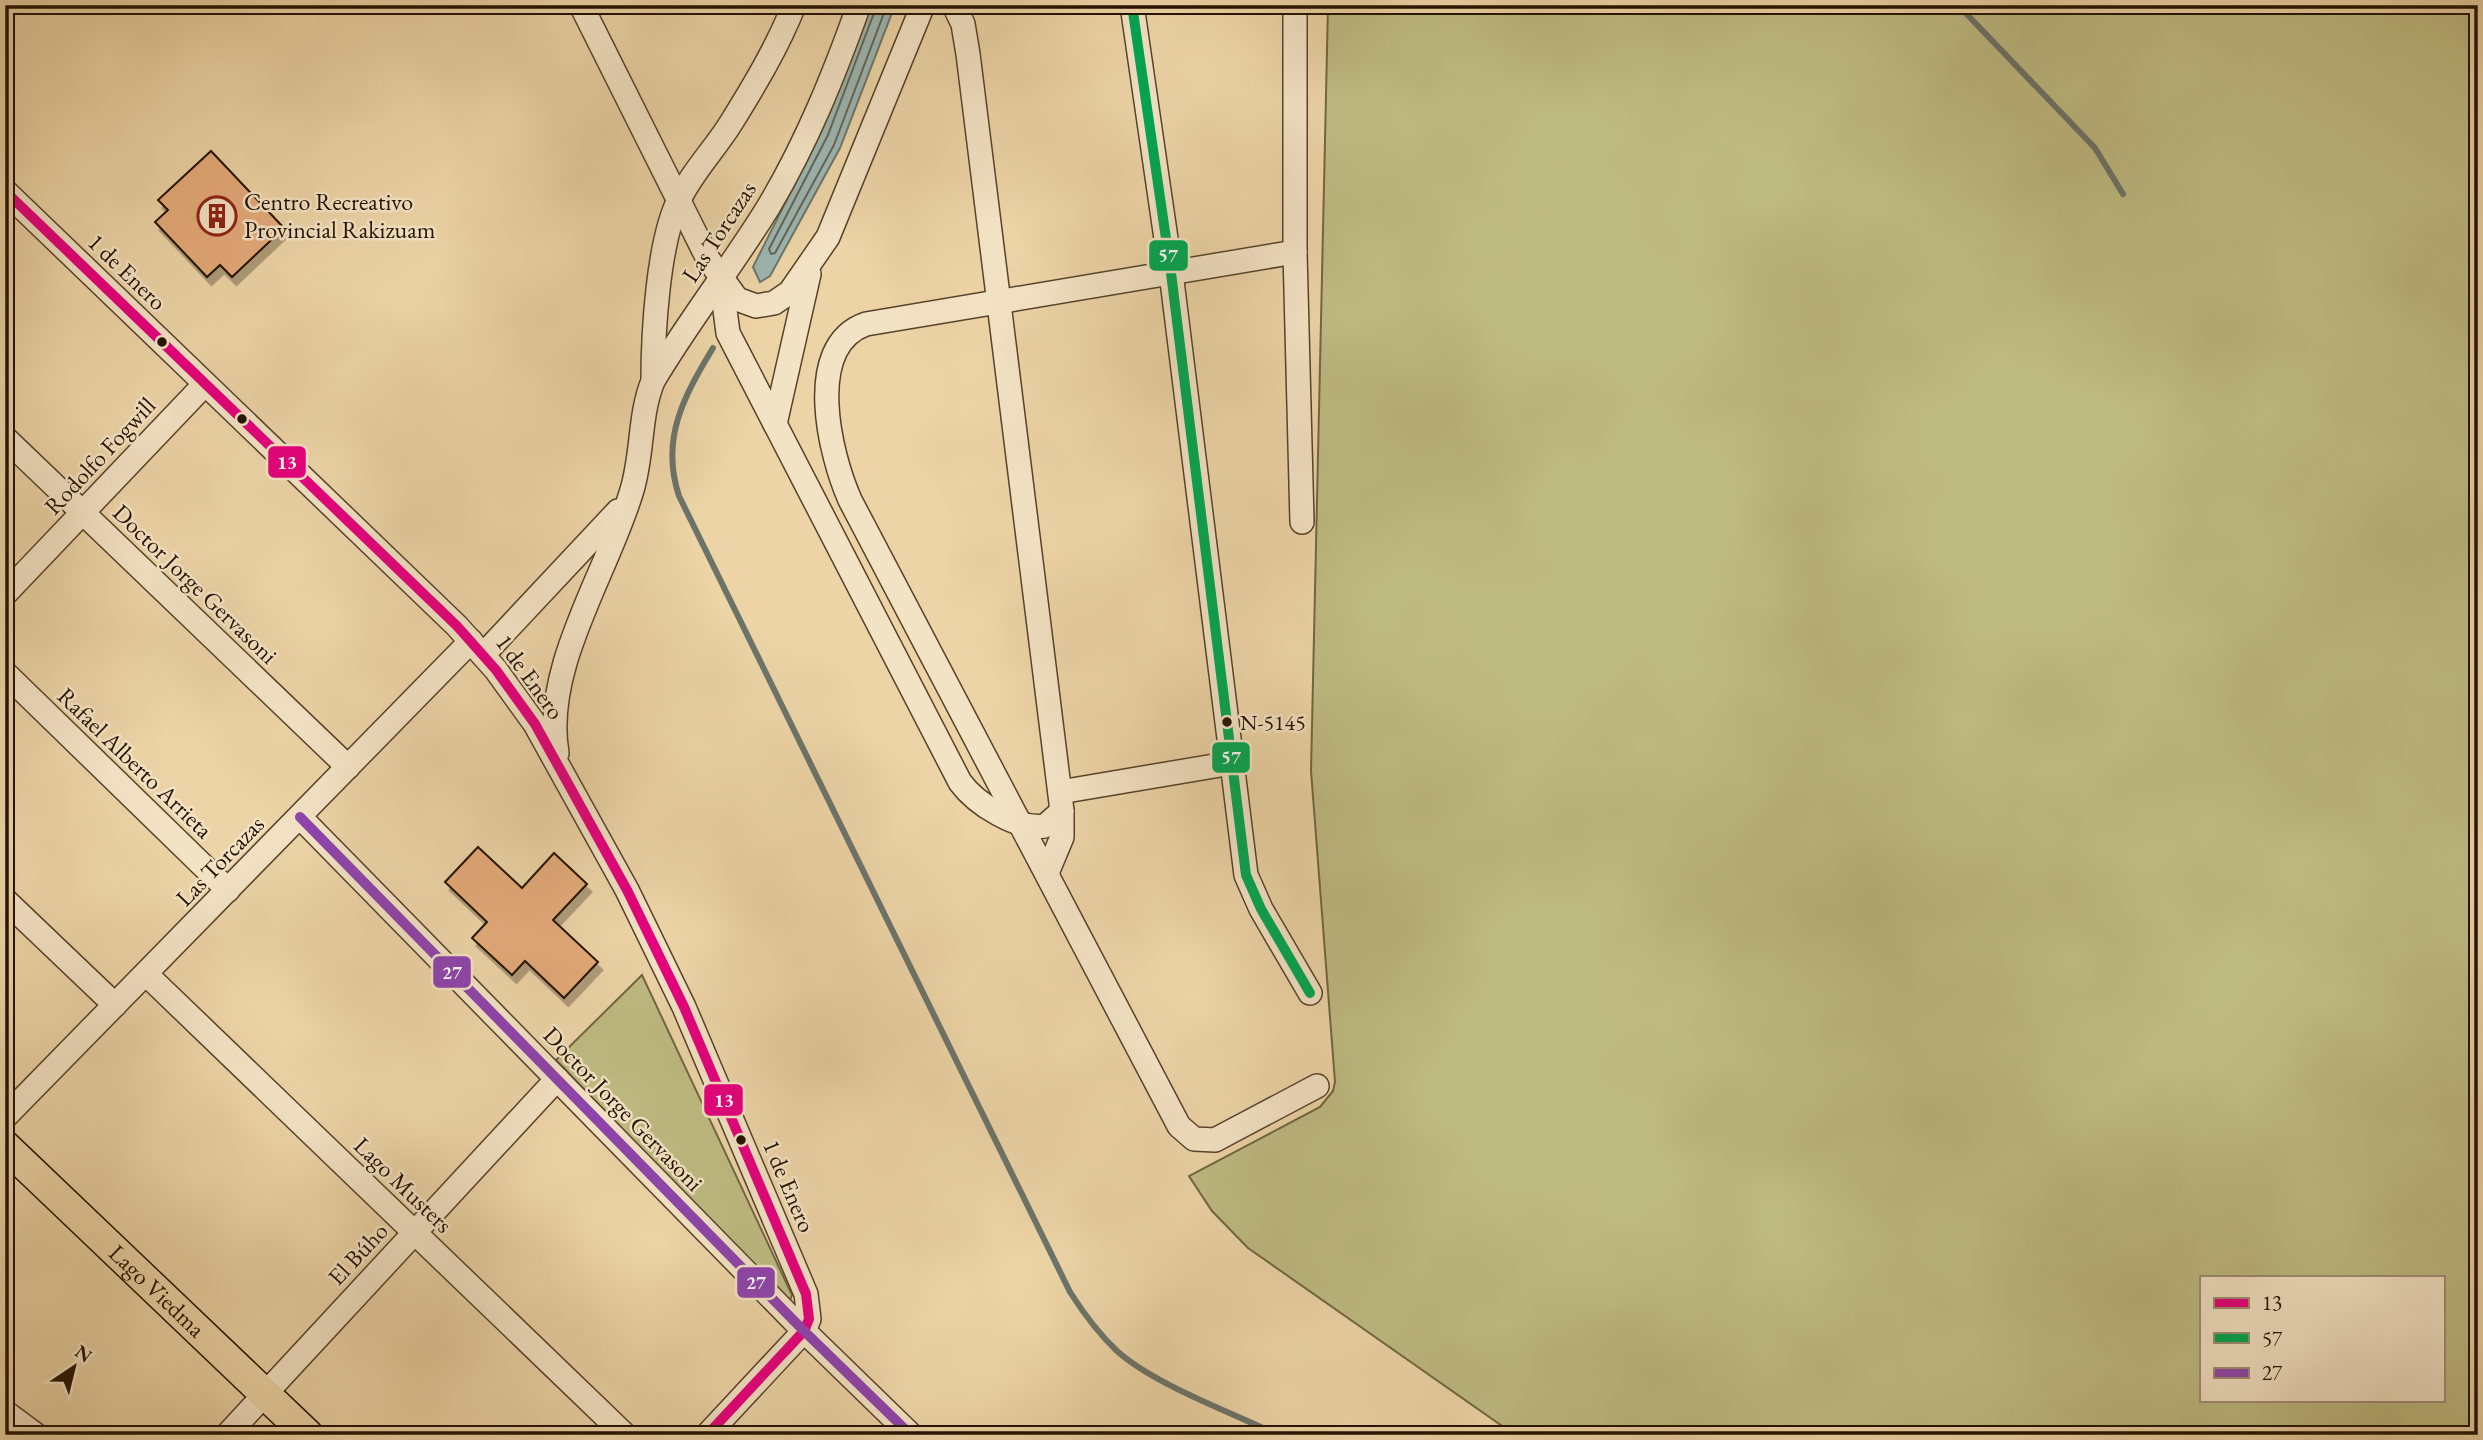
<svg xmlns="http://www.w3.org/2000/svg" width="2483" height="1440" font-family="'EB Garamond',serif">
<style>
.green{fill:#bebb82;stroke:#716641;stroke-width:2;fill-rule:evenodd}
.water{fill:#9cb6b1;stroke:#6c746a;stroke-width:2}
.lines{fill:none;stroke-linecap:round;stroke-linejoin:round}
.shore{stroke:#606458;stroke-width:2}
.stream{stroke:#6c746a;stroke-width:6}
.building{fill:#e4aa7a;stroke:#241200;stroke-width:2;filter:url(#shadow)}
.minor-casing{stroke:#56422a;stroke-width:26}
.major-casing{stroke:#241200;stroke-width:33}
.minor{stroke:#f3e3c5;stroke-width:23}
.major{stroke:#ecd4a6;stroke-width:30}
.bus-1-casing{stroke:#f3e3c5;stroke-width:16}
.bus-2-casing{stroke:#f3e3c5;stroke-width:16}
.bus-3-casing{stroke:#f3e3c5;stroke-width:16}
.bus-1{stroke:#e5007d;stroke-width:10}
.bus-2{stroke:#00a651;stroke-width:10}
.bus-3{stroke:#8e44ad;stroke-width:10}
.bus-dot{fill:#241200;stroke:#f3e3c5;stroke-width:2.5}
.labels{text-anchor:middle;stroke-width:5;stroke-linejoin:round;paint-order:stroke}
.bus-label{font-size:22px;fill:#241200;stroke:#f3e3c5;text-anchor:start}
.poi-label{font-size:24px;fill:#241200;stroke:#f3e3c5;text-anchor:start}
.street-label{font-size:24px;fill:#241200;stroke:#f3e3c5}
.line-badge{stroke:#f3e3c5;stroke-width:2.5}
.badge-label{font-size:19px;text-anchor:middle;font-weight:bold;fill:#fff}
</style>
<defs>
<filter id="shadow"><feDropShadow dx="4.5" dy="8" stdDeviation="0" flood-color="#0004"/></filter>
</defs>
<rect width="100%" height="100%" fill="#ecd4a6"/>
<filter id="stains"><feTurbulence type="fractalNoise" baseFrequency=".00286" numOctaves="4"/><feColorMatrix values="0 0 0 0 .2 0 0 0 0 .09 0 0 0 0 .02 0 0 0 .5 -.17"/></filter>
<radialGradient id="worn" r=".72"><stop offset=".6" stop-color="#630" stop-opacity="0"/><stop offset="1" stop-color="#630" stop-opacity=".3"/></radialGradient>
<g class="green">
<path d="M1328,5H2478V1435H1515L1248,1248L1212,1211L1189,1176L1320,1107L1333,1091L1335,1082L1311,771ZM2201,1277H2443V1400H2201Z"/>
<polygon points="642,975 792,1295 789,1303 556,1060"/>
</g>
<polygon class="water" points="870,5 895,5 840,148 770,276 760,282 753,267 821,132"/>
<g class="lines">
<polyline class="shore" points="877,5 828,135 769,249 771,254 775,253 834,145 887,5"/>
<g class="stream">
<polyline points="1958,5 2095,148 2123,194"/>
<path d="M713,348C684,396 660,439 679,496L1070,1292C1084,1314 1098,1333 1117,1351C1155,1385 1231,1412 1278,1435"/>
</g>
</g>
<g class="building">
<polygon points="211,151 284,228 232,277 220,265 207,277 155,222 168,210 158,200"/>
<polygon points="478,847 522,888 554,853 587,884 553,920 598,962 564,998 525,961 512,975 472,938 487,922 445,882"/>
</g>
<g class="lines">
<g class="minor-casing">
<g id="minor">
<polyline points="581,5 708,259 737,299 756,306 774,303 790,292 828,237 923,5"/>
<polyline points="954,5 963,24 968,54 1062,811 1062,837 1047,873"/>
<polyline points="1132,5 1171,273 1246,875 1261,909 1310,993"/>
<polyline points="1295,5 1295,252 1302,522"/>
<polyline points="5,191 457,626 496,670 535,724 627,890 684,1007 806,1294 809,1319 804,1331 707,1435"/>
<path d="M1295,252L866,324C803,346 830,455 850,500L1179,1126L1194,1139L1215,1140L1317,1086"/>
<path d="M721,279L728,333L960,782C976,804 1017,830 1045,826L1062,811"/>
<path d="M653,380C653,333 658,244 678,202C691,173 715,149 731,123C754,86 778,46 794,5"/>
<polyline points="775,424 809,274"/>
<polyline points="5,438 348,767"/>
<polyline points="5,594 205,384"/>
<polyline points="483,655 618,511"/>
<polyline points="5,673 228,890"/>
<path d="M557,753C542,667 608,572 632,490C643,454 639,415 653,381C689,320 733,265 769,206C807,142 834,75 859,5"/>
<polyline points="1060,792 1232,763"/>
<polyline points="300,817 804,1331 911,1435"/>
<polyline points="5,900 115,1005"/>
<polyline points="146,974 625,1435"/>
<polyline points="5,1117 471,641"/>
<polyline points="5,1412 36,1435"/>
<polyline points="227,1435 557,1079"/>
</g>
</g>
<g class="major-casing">
<g id="major">
<path id="s1" d="M5,1146L308,1435"/>
</g>
</g>
<use href="#minor" class="minor"/>
<use href="#major" class="major"/>
<g class="bus-1-casing">
<polyline id="bus-1" points="5,191 457,626 496,670 535,724 627,890 684,1007 806,1294 809,1319 804,1331 707,1435"/>
</g>
<g class="bus-2-casing">
<polyline id="bus-2" points="1132,5 1171,273 1246,875 1261,909 1310,993"/>
</g>
<g class="bus-3-casing">
<polyline id="bus-3" points="300,817 804,1331 911,1435"/>
</g>
<use href="#bus-1" class="bus-1"/>
<use href="#bus-2" class="bus-2"/>
<use href="#bus-3" class="bus-3"/>
</g>
<defs>
<g id="building-ring" transform="scale(2.0125)"><circle r="9.5" fill="#f3e3c5" stroke="#8f2418" stroke-width="1.5"/><path d="M-4-6H4V6H1V3H-1V6H-4ZM-2.5-4.3h1.7v1.8h-1.7ZM.8-4.3h1.7v1.8H.8ZM-2.5-1h1.7V.8h-1.7ZM.8-1h1.7V.8H.8Z" fill="#8f2418"/></g>
</defs>
<g fill-rule="evenodd">
<use href="#building-ring" x="217" y="216"/>
</g>
<g class="bus-dot">
<circle cx="162" cy="342" r="6"/>
<circle cx="242" cy="419" r="6"/>
<circle cx="1227" cy="722" r="6"/>
<circle cx="741" cy="1140" r="6"/>
</g>
<g class="labels">
<g class="bus-label">
<text x="1240" y="730">N-5145</text>
</g>
<g class="poi-label">
<text x="244" y="210">Centro Recreativo<tspan x="244" dy="28">Provincial Rakizuam</tspan></text>
</g>
<g class="street-label">
<text transform="translate(719 232) rotate(-57)" y="8">Las Torcazas</text>
<text transform="translate(127 272) rotate(44)" y="8">1 de Enero</text>
<text transform="translate(100 456) rotate(-47)" y="8">Rodolfo Fogwill</text>
<text transform="translate(195 584) rotate(44)" y="8">Doctor Jorge Gervasoni</text>
<text transform="translate(530 677) rotate(54)" y="8">1 de Enero</text>
<text transform="translate(135 763) rotate(44)" y="8">Rafael Alberto Arrieta</text>
<text transform="translate(220 861) rotate(-46)" y="8">Las Torcazas</text>
<text transform="translate(623 1109) rotate(46)" y="8">Doctor Jorge Gervasoni</text>
<text transform="translate(403 1185) rotate(44)" y="8">Lago Musters</text>
<text transform="translate(789 1186) rotate(67)" y="8">1 de Enero</text>
<text transform="translate(358 1254) rotate(-47)" y="8">El Búho</text>
<text dy="8" stroke="none"><textPath href="#s1" startOffset="210">Lago Viedma</textPath></text>
</g>
</g>
<g class="line-badge">
<rect x="1148" y="239" width="41" height="33" rx="7" fill="#00a651"/>
<rect x="267" y="445" width="40" height="34" rx="7" fill="#e5007d"/>
<rect x="1211" y="741" width="40" height="33" rx="7" fill="#00a651"/>
<rect x="432" y="955" width="40" height="34" rx="7" fill="#8e44ad"/>
<rect x="703" y="1083" width="41" height="34" rx="7" fill="#e5007d"/>
<rect x="736" y="1266" width="40" height="33" rx="7" fill="#8e44ad"/>
</g>
<g class="badge-label">
<text x="1168" y="262">57</text>
<text x="287" y="469">13</text>
<text x="1231" y="764">57</text>
<text x="452" y="979">27</text>
<text x="724" y="1107">13</text>
<text x="756" y="1289">27</text>
</g>
<rect width="2483" height="1440" fill="none" stroke="#ecd4a6" stroke-width="28"/>
<rect x="7" y="7" width="2469" height="1426" fill="none" stroke="#241200" stroke-width="3.5"/>
<rect x="14" y="14" width="2455" height="1412" fill="none" stroke="#241200" stroke-width="2"/>
<rect x="2200" y="1276" width="245" height="126" fill="#f3e3c5" stroke="#a08f76" stroke-width="2"/>
<rect x="2214" y="1298" width="35" height="10" fill="#e5007d" stroke="#a08f76" stroke-width="2"/>
<text x="2262" y="1310" font-size="21" fill="#241200">13</text>
<rect x="2214" y="1333" width="35" height="10" fill="#00a651" stroke="#a08f76" stroke-width="2"/>
<text x="2262" y="1346" font-size="21" fill="#241200">57</text>
<rect x="2214" y="1368" width="35" height="10" fill="#8e44ad" stroke="#a08f76" stroke-width="2"/>
<text x="2262" y="1380" font-size="21" fill="#241200">27</text>
<g transform="translate(74 1367) rotate(35)" stroke="#f3e3c5" stroke-width="5" paint-order="stroke">
<path d="M0-5L12 26L0 18L-12 26Z" fill="#241200"/>
<text y="-10" font-size="19" font-weight="bold" text-anchor="middle" fill="#241200">N</text>
</g>
<rect width="100%" height="100%" filter="url(#stains)"/>
<rect width="100%" height="100%" fill="url(#worn)"/>
</svg>
